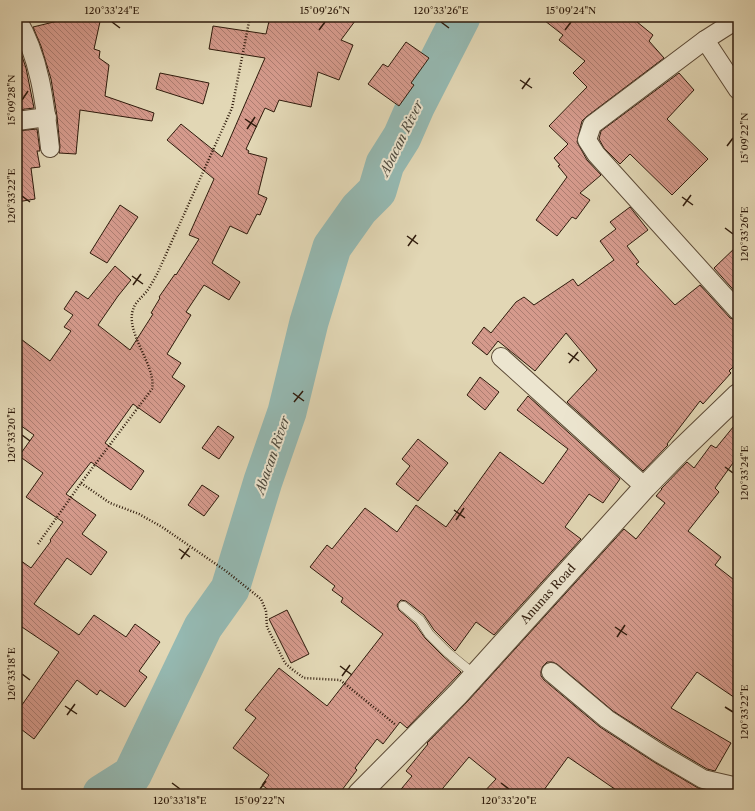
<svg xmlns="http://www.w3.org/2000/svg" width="755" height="811" font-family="'Libre Caslon Text',serif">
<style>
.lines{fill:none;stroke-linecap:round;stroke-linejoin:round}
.river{stroke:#95b9b2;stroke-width:39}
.building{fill:url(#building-back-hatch);stroke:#2f1b0c}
.service-casing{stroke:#5c4a36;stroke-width:10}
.minor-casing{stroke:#5c4a36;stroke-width:20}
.tertiary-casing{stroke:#5c4a36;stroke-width:24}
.path{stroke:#2f1b0c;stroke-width:2.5;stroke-dasharray:1 2;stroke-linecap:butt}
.service{stroke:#ece5cf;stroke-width:9}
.minor{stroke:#ece5cf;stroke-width:18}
.tertiary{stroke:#ece5cf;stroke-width:22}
.ticks{fill:none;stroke:#2f1b0c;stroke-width:1.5}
.labels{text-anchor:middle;stroke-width:4;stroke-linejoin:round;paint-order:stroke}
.street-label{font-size:12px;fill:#2f1b0c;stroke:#ece5cf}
.water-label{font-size:13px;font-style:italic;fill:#4e4a3e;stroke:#ece5cf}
.neatline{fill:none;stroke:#2f1b0c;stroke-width:1.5}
.ticks-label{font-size:10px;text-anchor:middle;fill:#2f1b0c}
</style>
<defs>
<pattern id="building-back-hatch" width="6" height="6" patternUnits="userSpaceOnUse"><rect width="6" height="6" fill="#d59a8c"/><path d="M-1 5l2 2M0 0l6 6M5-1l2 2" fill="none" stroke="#ad7d71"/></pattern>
</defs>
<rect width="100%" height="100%" fill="#e2d7b5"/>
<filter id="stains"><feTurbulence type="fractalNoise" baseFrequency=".005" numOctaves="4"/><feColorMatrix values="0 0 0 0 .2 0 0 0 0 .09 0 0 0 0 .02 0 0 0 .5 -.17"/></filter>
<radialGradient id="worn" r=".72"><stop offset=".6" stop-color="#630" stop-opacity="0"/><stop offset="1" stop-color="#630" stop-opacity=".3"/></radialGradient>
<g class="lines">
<polyline class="river" points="102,794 132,775 203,627 230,589 263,481 287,412 309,322 332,247 359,209 377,191 385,164 402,137 416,105 461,17"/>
</g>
<g class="building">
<polygon points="62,17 101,17 94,49 100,51 99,58 109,65 105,96 154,113 152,121 80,110 76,154 59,153 60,147 57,116 51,79 41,46 33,27 62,20"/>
<polygon points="270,17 358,17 341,40 353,45 339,80 318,72 311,107 279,100 274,112 265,108 246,149 249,151 248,153 267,158 258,194 267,198 260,215 257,214 247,234 230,226 212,263 240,282 229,300 204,285 186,312 191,315 167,354 181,363 172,377 185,386 160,423 133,404 105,443 144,471 131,490 91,462 66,494 96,515 82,534 107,552 91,575 67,558 34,604 79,635 94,615 126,637 135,624 160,642 139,671 147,677 125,707 100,690 97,695 77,680 34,739 17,726 17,712 59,652 19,625 17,628 17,558 31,568 51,541 50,540 63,522 26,497 43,473 19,456 34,435 17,423 17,336 50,361 71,331 64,327 73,315 64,309 76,291 88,299 115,266 131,280 118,296 98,325 130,350 153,314 151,313 160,298 159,297 175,274 176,275 199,239 189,235 214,179 167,140 181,124 222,157 265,58 209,49 213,26 266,34"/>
<polygon points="540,17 631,17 653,35 649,41 664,58 586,117 582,121 577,142 587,160 601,175 580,193 590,200 576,219 572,217 557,236 536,220 567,177 558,166 560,165 554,158 568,144 549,126 587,87 573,73 585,61 559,40 563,35"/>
<polygon points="17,42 26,68 34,108 17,110"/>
<polygon points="406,42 429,58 411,83 414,85 399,106 368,84 383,64 388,67"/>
<polygon points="160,73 209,83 203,104 156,89"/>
<polygon points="679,73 694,90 667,119 708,159 672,195 630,154 620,164 604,148 599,139 601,131"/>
<polygon points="37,129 40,151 37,151 40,167 31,168 35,199 17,202 17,131"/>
<polygon points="120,205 138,217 107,263 90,253"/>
<polygon points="630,207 648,230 627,246 639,262 636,264 675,305 700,285 730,318 738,321 738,362 729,371 731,373 703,404 700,401 667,444 668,445 643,471 567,402 597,370 566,333 535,371 498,341 487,355 472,343 484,327 491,333 516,302 524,297 534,305 573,279 578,286 614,260 600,241 616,229 610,222"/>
<polygon points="738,245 738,295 714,268"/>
<polygon points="480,377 499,392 485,410 467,395"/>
<polygon points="528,396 620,479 603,503 589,494 565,527 581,539 494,635 476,622 455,651 434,630 424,615 406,601 401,600 399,602 397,605 399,610 415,624 425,638 443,656 461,672 407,728 400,722 383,744 377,739 355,768 357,770 339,794 274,794 262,785 269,775 233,748 256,718 245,710 279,668 327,706 383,634 341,602 343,598 332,590 335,586 310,567 327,545 332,549 365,508 397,532 416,505 446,527 500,452 543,484 568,449 517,410"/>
<polygon points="738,421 738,456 715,488 719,492 688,531 721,557 715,565 738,583 738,700 697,672 671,708 731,743 715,771 707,769 665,744 613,711 557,664 552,662 547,662 543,666 541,671 541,676 544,680 600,727 654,762 698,788 704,790 702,794 622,794 568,757 541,794 482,794 496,779 469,757 438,794 397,794 412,776 406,771 428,744 427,743 467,702 624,529 636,539 665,503 656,496 662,489 661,489 687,462 694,468 711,445 716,448"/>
<polygon points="218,426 234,437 219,459 202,448"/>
<polygon points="418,439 448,463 418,501 396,484 410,466 402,459"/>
<polygon points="202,485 219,496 204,516 188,505"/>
<polygon points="287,610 309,654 291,663 269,619"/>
</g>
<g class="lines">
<g class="service-casing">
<polyline id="service" points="403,606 420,620 429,634 447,652 475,675"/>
</g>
<g class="minor-casing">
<g id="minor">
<path d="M17,19C40,57 45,104 50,148"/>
<polyline points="738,19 705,40 592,125 587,140 596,154 738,311"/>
<polyline points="705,40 738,90"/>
<polyline points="17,121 47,117"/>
<polyline points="501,357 645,487"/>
<polyline points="551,672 607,719 659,753 703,779 738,787"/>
</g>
</g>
<g class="tertiary-casing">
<polyline id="tertiary" points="359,794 458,694 645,487 680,451 738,395"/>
</g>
<g class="path">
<polyline points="81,483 110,503 139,514 162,527 226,571 261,599 266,611 267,627 285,663 293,670 304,678 340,680 396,725"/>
<path d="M38,544L81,483L152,389C157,364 121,330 135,305C138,300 143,296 147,291C151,285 155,278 158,272L232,108L250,17"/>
</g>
<use href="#service" class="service"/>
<use href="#minor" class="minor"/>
<use href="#tertiary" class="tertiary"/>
</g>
<path class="ticks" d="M112,22L120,28M441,22L449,28M319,30L325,22M565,30L571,22M520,80L532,88M522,89L530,78M22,100L28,91M245,119L257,127M247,129L255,117M727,146L733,138M22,196L30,202M682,197L693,205M683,206L691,195M725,228L733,234M407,236L418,244M408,246L416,235M132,276L143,284M133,285L141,274M568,353L579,361M569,363L578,352M293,393L304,401M294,402L303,391M22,435L30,441M725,467L733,473M454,510L465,518M456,520L464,508M179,549L190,557M181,559L189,548M615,627L627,635M617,637L625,625M340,666L352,675M22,674L30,680M342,676L350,665M65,706L77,714M725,707L733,712M67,715L75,704M172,783L180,789M501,783L509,789M260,789L266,781"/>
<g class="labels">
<g class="street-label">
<text transform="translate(548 594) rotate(-48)" y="4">Anunas Road</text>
</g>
<g class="water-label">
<text transform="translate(401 138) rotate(-64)" y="5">Abacan River</text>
<text transform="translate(272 455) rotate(-71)" y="5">Abacan River</text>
</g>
</g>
<rect width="755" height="811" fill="none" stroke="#e2d7b5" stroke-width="44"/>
<rect x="22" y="22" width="711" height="767" class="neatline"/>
<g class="ticks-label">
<text x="112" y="14">120°33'24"E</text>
<text x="325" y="14">15°09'26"N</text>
<text x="441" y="14">120°33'26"E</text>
<text x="571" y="14">15°09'24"N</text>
<text transform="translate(11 100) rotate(-90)" y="4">15°09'28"N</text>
<text transform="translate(744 138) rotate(-90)" y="4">15°09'22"N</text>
<text transform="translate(11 196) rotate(-90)" y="4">120°33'22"E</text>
<text transform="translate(744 234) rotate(-90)" y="4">120°33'26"E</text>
<text transform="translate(11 435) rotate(-90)" y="4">120°33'20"E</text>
<text transform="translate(744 473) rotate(-90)" y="4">120°33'24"E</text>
<text transform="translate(11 674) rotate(-90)" y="4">120°33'18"E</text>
<text transform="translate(744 712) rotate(-90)" y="4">120°33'22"E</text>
<text x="180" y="804">120°33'18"E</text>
<text x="260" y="804">15°09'22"N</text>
<text x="509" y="804">120°33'20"E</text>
</g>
<rect width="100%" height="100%" filter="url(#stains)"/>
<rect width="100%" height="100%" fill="url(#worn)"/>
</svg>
